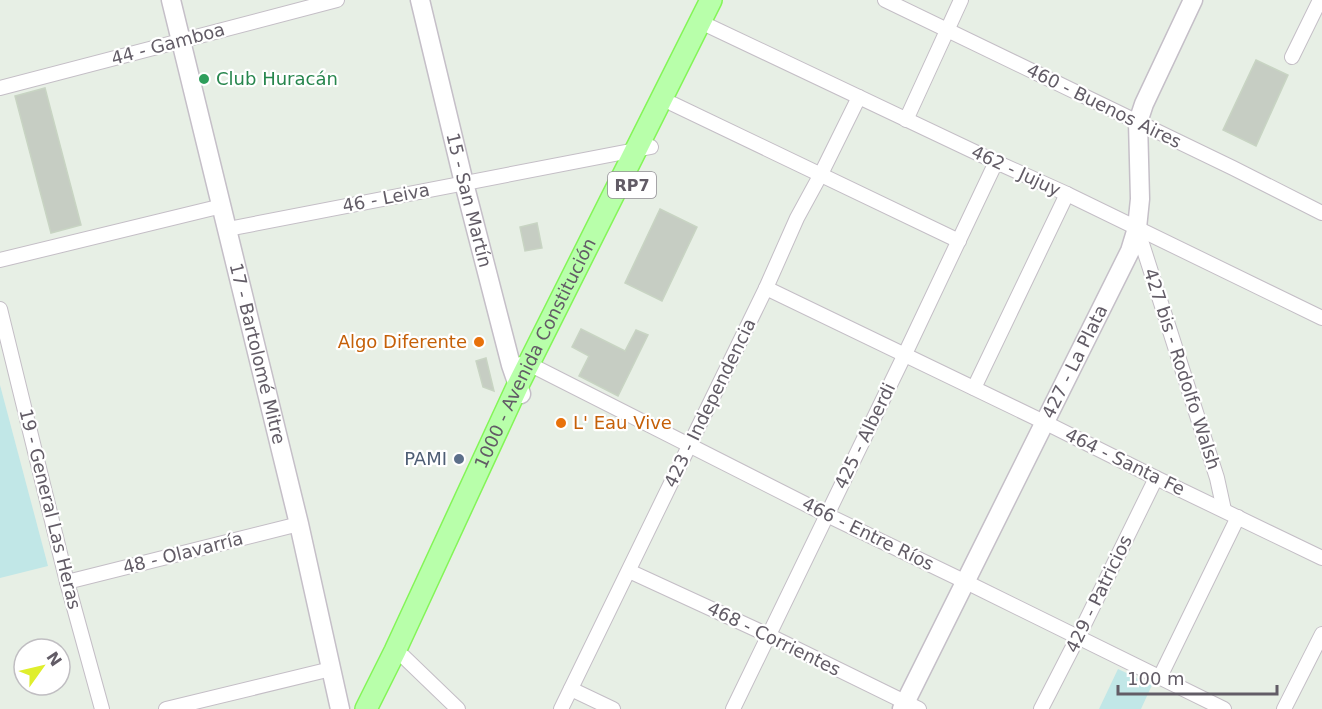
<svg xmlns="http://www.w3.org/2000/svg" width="1322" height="709" font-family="'DejaVu Sans',sans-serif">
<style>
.green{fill:#c1e7e7}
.building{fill:#c6cdc3;stroke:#c8d4c3;stroke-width:1.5}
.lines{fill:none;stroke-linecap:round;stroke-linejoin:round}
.street-casing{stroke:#c4bec6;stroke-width:16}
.secondary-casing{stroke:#c5bfc8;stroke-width:21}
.primary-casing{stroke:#84f558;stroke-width:24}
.street{stroke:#fff;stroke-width:14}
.secondary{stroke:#fff;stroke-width:18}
.primary{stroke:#b8ffaa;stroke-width:21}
.leisure-dot{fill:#2e9e5b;stroke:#fff;stroke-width:2}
.food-dot{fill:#e8710a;stroke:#fff;stroke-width:2}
.service-dot{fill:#5c6f8a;stroke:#fff;stroke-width:2}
.labels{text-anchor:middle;stroke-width:4.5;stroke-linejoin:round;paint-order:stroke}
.shield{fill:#fff;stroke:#918d94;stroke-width:1.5}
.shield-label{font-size:16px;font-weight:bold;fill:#625c66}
.street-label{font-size:18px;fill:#625c66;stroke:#fff}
.leisure-label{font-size:18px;fill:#27864d;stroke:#fff;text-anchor:start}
.food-label{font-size:18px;fill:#c56008;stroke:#fff;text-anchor:end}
.service-label{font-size:18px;fill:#4e5e75;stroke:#fff;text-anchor:end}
</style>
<rect width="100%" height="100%" fill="#e7efe5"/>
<g class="green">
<polygon points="0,385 48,566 0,578"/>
<polygon points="1118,669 1152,685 1141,709 1099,709"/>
</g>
<g class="building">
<polygon points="1256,60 1288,75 1256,146 1223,130"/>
<polygon points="45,88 81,225 51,233 15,96"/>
<polygon points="660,209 697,227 662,301 625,283"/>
<polygon points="537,223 542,248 525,251 520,227"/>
<polygon points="581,329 625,351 636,330 648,335 618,396 579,376 589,356 572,347"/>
<polygon points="486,358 494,391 483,387 476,361"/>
</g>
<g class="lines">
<g class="street-casing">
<g id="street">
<polyline points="885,0 1233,168 1322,213"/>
<polyline points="709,26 996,162 1067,194 1322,318"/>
<polyline points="1292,57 1320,0"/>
<polyline points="0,88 337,0"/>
<polyline points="673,104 959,241"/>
<polyline points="906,120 961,0"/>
<polyline points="1137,228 1217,478 1224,510"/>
<polyline points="228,229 651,147"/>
<polyline points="0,260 222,206"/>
<polyline points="766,288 1044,422 1156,478 1322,558"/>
<polyline points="0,309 67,582 102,709"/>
<polyline points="521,364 529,364 827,515 966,582 1224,709"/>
<polyline points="974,388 1067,194"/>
<polyline points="629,571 768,635 919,709"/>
<polyline points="67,582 299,524"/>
<polyline points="395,651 404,657 458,709"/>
<polyline points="1160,677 1238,517"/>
<polyline points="571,689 613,709"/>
<polyline points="166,709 331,669"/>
<polyline points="561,709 766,288 797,218 821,174 859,97"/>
<polyline points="733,709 905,354 996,162"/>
<polyline points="1041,709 1078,637 1156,478"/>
<polyline points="1284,709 1322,634"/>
</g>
</g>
<g class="secondary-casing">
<g id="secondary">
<path id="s1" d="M171,0L299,524L340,709"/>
<path id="s2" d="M420,0L464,183L511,365L521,394"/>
<path id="s3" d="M902,709L1130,251L1137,228L1140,199L1138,122L1144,104L1193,0"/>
</g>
</g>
<g class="primary-casing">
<g id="primary">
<path id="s4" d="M366,709L395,651L518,385L711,0"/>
</g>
</g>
<use href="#street" class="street"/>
<use href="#secondary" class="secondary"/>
<use href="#primary" class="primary"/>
</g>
<circle class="leisure-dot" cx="204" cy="79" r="6"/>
<g class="food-dot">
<circle cx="479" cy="342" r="6"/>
<circle cx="561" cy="423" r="6"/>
</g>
<circle class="service-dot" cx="459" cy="459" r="6"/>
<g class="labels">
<rect class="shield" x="608" y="172" width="48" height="26" rx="4.5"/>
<g class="shield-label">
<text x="632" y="191">RP7</text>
</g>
<g class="street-label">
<text transform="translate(168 44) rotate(-15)" y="6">44 - Gamboa</text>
<text transform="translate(1104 106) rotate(26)" y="6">460 - Buenos Aires</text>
<text transform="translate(1016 171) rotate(25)" y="6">462 - Jujuy</text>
<text transform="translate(386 198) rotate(-11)" y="6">46 - Leiva</text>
<text dy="6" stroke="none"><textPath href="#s2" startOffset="206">15 - San Martín</textPath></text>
<text dy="6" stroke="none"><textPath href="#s4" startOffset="394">1000 - Avenida Constitución</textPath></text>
<text dy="6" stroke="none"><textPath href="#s1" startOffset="364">17 - Bartolomé Mitre</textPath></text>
<text dy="6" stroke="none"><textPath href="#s3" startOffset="388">427 - La Plata</textPath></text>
<text transform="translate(1182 369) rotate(72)" y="6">427 bis - Rodolfo Walsh</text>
<text transform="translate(710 403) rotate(-64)" y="6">423 - Independencia</text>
<text transform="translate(865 436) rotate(-64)" y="6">425 - Alberdi</text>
<text transform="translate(1125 462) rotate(26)" y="6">464 - Santa Fe</text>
<text transform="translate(50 509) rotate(76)" y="6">19 - General Las Heras</text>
<text transform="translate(868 534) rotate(26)" y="6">466 - Entre Ríos</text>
<text transform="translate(183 553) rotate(-14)" y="6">48 - Olavarría</text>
<text transform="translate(1099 594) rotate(-64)" y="6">429 - Patricios</text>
<text transform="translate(774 639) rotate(26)" y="6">468 - Corrientes</text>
</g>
<g class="leisure-label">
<text x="216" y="85">Club Huracán</text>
</g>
<g class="food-label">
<text x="467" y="348">Algo Diferente</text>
<text x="573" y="429" text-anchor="start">L' Eau Vive</text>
</g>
<g class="service-label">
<text x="447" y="465">PAMI</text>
</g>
</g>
<g transform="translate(42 667) rotate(56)"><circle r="28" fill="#ffffff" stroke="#c0bec2" stroke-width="1.5"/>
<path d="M0-4.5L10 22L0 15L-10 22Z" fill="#dfee2c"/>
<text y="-9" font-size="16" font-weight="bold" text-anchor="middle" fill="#625c66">N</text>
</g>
<path d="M1118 685v9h159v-9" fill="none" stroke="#625c66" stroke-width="3"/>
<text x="1127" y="685" font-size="18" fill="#625c66" stroke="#ffffff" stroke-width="4.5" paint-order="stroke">100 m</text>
</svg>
